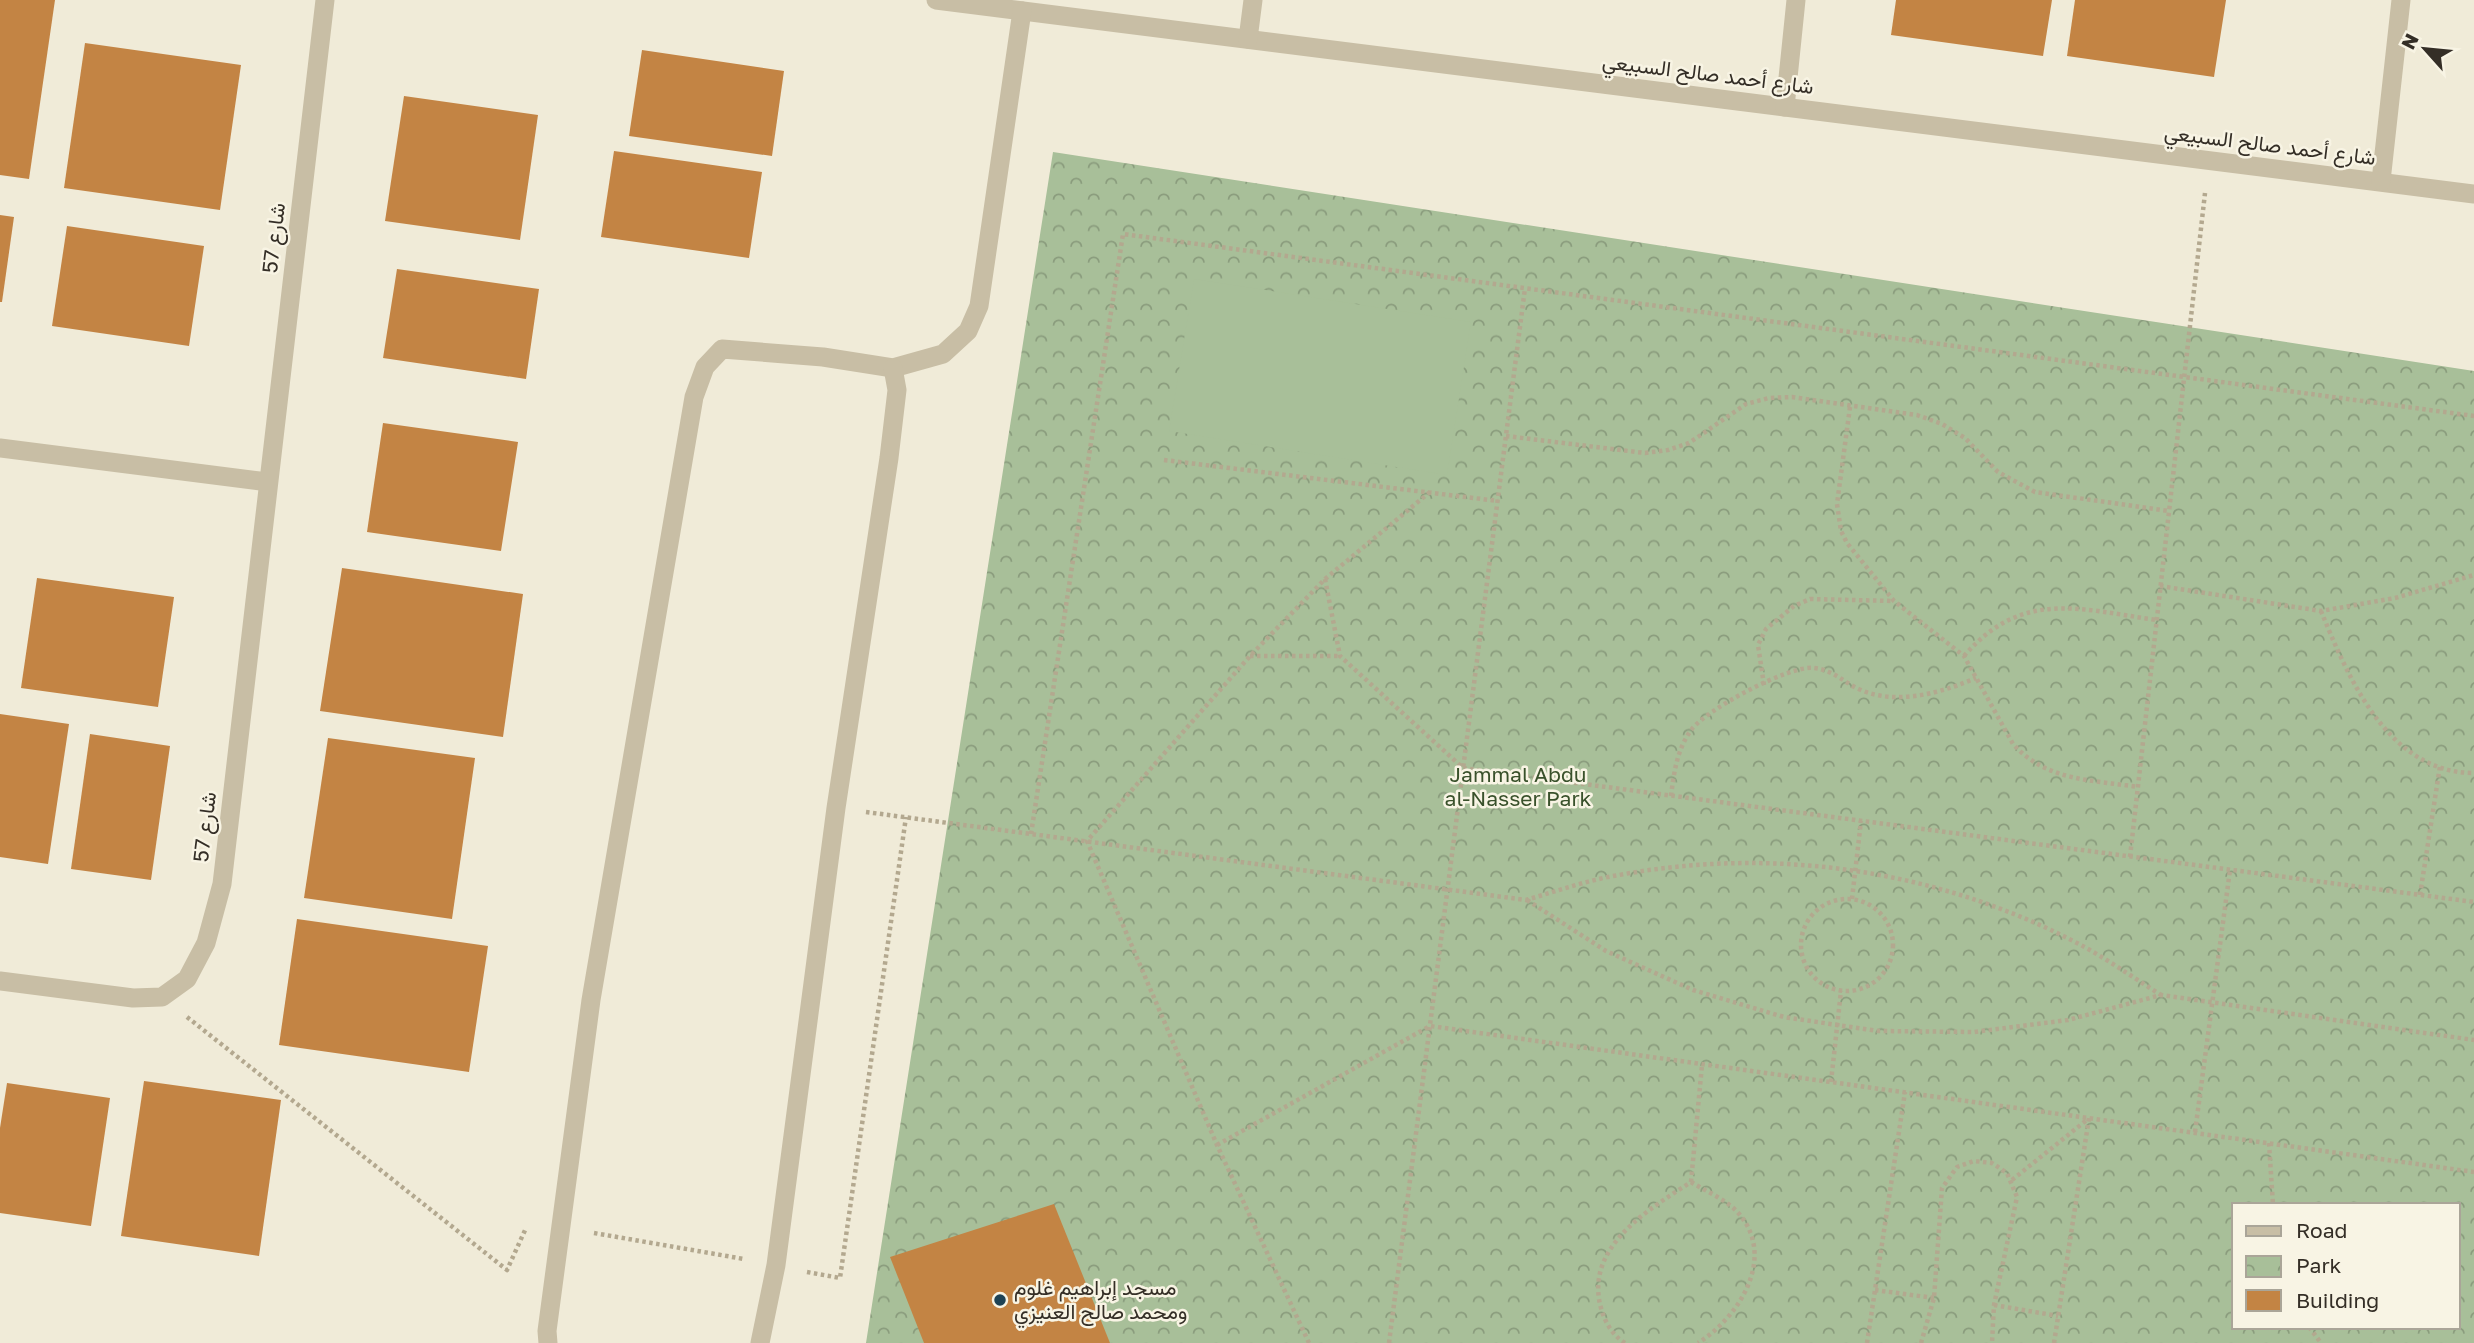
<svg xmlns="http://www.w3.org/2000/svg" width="2474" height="1343" font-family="'Golos Text',Vazirmatn,sans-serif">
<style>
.park{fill:url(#park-crowns);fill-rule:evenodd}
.pitch{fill:#a8bf99}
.building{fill:#c38444}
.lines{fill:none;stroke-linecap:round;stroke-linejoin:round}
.path{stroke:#b3a88f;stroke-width:4.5;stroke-dasharray:3.5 3.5;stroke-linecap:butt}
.minor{stroke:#c8bea5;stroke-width:19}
.poi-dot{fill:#1d4254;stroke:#f8f4e4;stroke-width:2.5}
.labels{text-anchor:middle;stroke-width:5;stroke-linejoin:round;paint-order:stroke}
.street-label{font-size:21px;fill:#342e26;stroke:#f8f4e4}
.park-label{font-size:21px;fill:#39512b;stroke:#f8f4e4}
.poi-label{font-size:21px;fill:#342e26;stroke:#f8f4e4;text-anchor:start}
</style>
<defs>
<pattern id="park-crowns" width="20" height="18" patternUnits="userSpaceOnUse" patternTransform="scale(1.75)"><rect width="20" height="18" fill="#a8bf99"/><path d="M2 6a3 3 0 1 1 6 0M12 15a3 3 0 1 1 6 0" fill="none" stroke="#8a9c7d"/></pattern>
</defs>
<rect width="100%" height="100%" fill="#f0ebd8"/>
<path class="park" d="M1053,152L2474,371V1343H866ZM2234,1205H2458V1327H2234Z"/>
<polygon class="pitch" points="1194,279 1471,322 1447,475 1169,431"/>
<g class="building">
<polygon points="0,0 55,0 29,179 0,175"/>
<polygon points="1896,0 2052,0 2043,56 1891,35"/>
<polygon points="2075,0 2226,0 2214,77 2067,56"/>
<polygon points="85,43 241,65 220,210 64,188"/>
<polygon points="642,50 784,71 772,156 629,136"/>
<polygon points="404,96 538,115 520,240 385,221"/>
<polygon points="614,151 762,172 749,258 601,237"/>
<polygon points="0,215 14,217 2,302 0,302"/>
<polygon points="67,226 204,246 189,346 52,326"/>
<polygon points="397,269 539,289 526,379 383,358"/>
<polygon points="383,423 518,442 501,551 367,532"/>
<polygon points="342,568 523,594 503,737 320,711"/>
<polygon points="37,578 174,597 158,707 21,688"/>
<polygon points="0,714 69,724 48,864 0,857"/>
<polygon points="90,734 170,746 151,880 71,869"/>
<polygon points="328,738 475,758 452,919 304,898"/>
<polygon points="297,919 488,946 469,1072 279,1045"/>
<polygon points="144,1081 281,1100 259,1256 121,1236"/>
<polygon points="7,1083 110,1098 91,1226 0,1213 0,1128"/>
<polygon points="1054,1204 1110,1343 924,1343 890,1257"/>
</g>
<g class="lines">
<g class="path">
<path d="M1850,407L1837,504L1841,531L1847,543L1894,601L1964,656L2013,744C2046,781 2092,780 2138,787"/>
<polyline points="1506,436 1645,453 1668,450 1689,443 1746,404 1769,398 1792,397 1917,415 1942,424 1965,438 1998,472 2035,492 2169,511"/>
<polyline points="1164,460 1498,501"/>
<polyline points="1325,579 1340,656 1463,768 2474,902"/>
<polyline points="2160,586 2321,611 2395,598 2474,575"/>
<path d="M2321,611C2348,677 2388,773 2474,773"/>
<polyline points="1250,656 1340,656"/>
<path d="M1964,656C2022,589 2079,609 2156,620"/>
<polyline points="1764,685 1758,645 1766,629 1794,606 1810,599 1893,601"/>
<path d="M1671,796C1674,772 1677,750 1691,730C1707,709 1789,665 1814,668C1834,670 1844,683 1861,690C1898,706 1943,692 1976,678"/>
<path d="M866,812L1526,900C1557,891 1588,880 1619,875C1776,846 1938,870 2079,944C2107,959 2134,978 2161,995"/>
<polyline points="1031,834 1123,234 2474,416"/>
<polyline points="2130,857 2205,193"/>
<polyline points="2420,895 2440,766"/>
<polyline points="1852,899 1861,821"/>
<circle cx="1847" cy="945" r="46"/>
<polyline points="1527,900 1606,951 1693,990 1784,1017 1837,1025 1879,1031 1974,1032 2068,1020 2161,995 2474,1040"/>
<polyline points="187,1017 507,1270 526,1228"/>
<polyline points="1831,1082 1841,991"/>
<polyline points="2195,1132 2230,870"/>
<polyline points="2269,1143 2273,1205"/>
<polyline points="1217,1145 1430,1026 2474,1172"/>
<polyline points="2012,1180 2088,1119"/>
<path d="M1691,1182C1707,1192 1728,1200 1740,1215C1776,1259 1739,1317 1698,1343"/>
<polyline points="1691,1182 1702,1065"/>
<polyline points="594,1233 744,1259"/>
<polyline points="807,1272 840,1278 906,817"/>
<polyline points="1875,1290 1934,1298"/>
<polyline points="1994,1305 2058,1316"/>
<polyline points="2309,1327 2321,1343"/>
<polyline points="1309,1343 1217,1145 1087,841 1250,656 1325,579 1430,492"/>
<polyline points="1389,1343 1525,288"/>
<path d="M1625,1343C1612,1335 1605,1322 1601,1308C1584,1247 1648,1210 1691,1182"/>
<polyline points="1867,1343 1905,1092"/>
<polyline points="1921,1343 1934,1298 1942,1188 1957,1167 1974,1161 1992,1163 2007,1173 2017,1197 1994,1305 1992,1343"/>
<polyline points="2054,1343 2089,1118"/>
</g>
<g class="minor">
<polyline points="936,0 2474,194"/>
<polyline points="1248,39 1253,0"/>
<polyline points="1785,107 1796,0"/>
<polyline points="2381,181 2401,0"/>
<polyline points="0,448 268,482"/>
<polyline points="0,981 133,998 162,997 187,979 206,943 222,884 325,0"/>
<polyline points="548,1343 547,1331 591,1000 694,397 705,367 722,349 823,357 893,368 943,354 968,331 979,306 1022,11"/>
<polyline points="760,1343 776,1265 836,808 889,458 897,390 893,368"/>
</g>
</g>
<circle class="poi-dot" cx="1000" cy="1300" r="7"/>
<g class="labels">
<g class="street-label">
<text transform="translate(1708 74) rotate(7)" y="7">شارع أحمد صالح السبيعي</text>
<text transform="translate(2270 145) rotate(7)" y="7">شارع أحمد صالح السبيعي</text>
<text transform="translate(274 238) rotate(-83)" y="7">شارع 57</text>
<text transform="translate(205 827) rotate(-83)" y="7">شارع 57</text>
</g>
<g class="park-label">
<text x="1518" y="782">Jammal Abdu<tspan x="1518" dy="24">al-Nasser Park</tspan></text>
</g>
<g class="poi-label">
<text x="1014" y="1295">مسجد إبراهيم غلوم<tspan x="1014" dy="24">ومحمد صالح العنيزي</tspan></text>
</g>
</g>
<rect x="2232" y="1203" width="228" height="126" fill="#f8f4e4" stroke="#aaa598" stroke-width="2"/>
<rect x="2246" y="1226" width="35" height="10" fill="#c8bea5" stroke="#aaa598" stroke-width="2"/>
<text x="2296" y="1238" font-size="21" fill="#342e26">Road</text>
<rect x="2246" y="1256" width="35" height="21" fill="url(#park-crowns)" stroke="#aaa598" stroke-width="2"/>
<text x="2296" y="1273" font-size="21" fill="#342e26">Park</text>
<rect x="2246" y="1290" width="35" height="21" fill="#c38444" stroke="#aaa598" stroke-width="2"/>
<text x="2296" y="1308" font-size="21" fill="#342e26">Building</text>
<g transform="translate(2425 49) rotate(297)" stroke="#f8f4e4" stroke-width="5" paint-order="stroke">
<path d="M0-5L12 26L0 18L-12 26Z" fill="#342e26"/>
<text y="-10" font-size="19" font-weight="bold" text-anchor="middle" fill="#342e26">N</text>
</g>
</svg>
